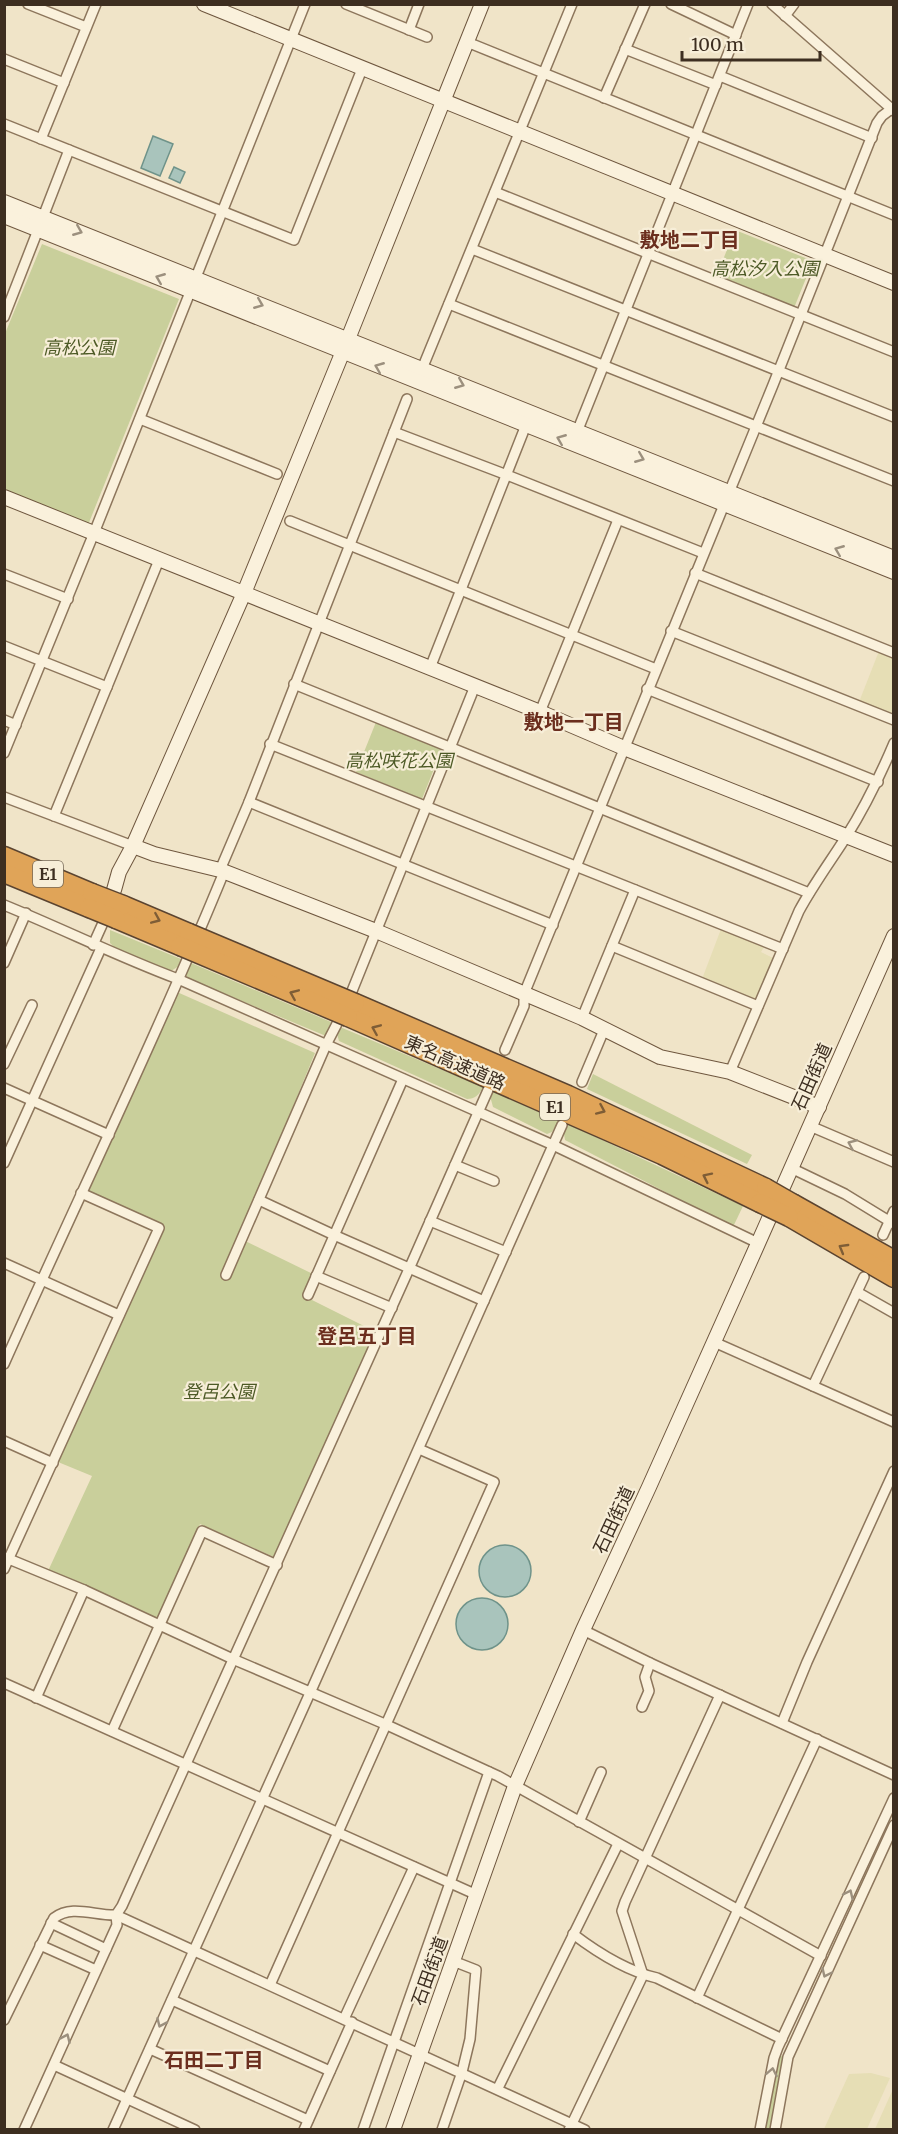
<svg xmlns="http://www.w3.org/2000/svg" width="898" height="2134" font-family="Merriweather,'Noto Sans JP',serif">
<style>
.farmland{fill:#e6deb5}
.green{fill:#c9cf9b}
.water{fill:#a9c4bc;stroke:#6f938a;stroke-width:1.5}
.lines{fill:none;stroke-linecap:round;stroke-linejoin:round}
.street-casing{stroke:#8d765c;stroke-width:12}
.secondary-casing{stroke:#6f573f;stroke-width:16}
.highway-casing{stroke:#5b4430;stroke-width:21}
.street{stroke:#faf1dc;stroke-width:9}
.secondary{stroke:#faf1dc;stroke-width:14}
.highway{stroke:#e0a458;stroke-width:18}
.highway-bridge-casing{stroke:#5b4430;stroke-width:21;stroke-linecap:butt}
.highway-bridge{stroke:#e0a458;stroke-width:18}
.oneway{stroke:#9c907e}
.oneway2{stroke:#7e5d36}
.labels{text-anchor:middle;stroke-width:4.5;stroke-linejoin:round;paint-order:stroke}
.shield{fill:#f7eed8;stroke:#756857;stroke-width:1.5}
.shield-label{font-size:16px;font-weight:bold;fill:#3d2e20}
.park-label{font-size:18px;font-style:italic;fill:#4d5a26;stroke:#f7eed8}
.street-label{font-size:18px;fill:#3d2e20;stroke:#f7eed8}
.neighbourhood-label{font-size:20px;font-weight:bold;fill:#6b2e1e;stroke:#f7eed8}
</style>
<rect width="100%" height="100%" fill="#f0e4c8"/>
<g class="farmland">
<polygon points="879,651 893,657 893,715 859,702"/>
<polygon points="721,929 764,947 761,952 775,959 758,997 754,999 702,979"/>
<polygon points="871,2073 890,2078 867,2129 824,2129 849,2074"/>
<polygon points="893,2089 893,2129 875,2129"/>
</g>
<g class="green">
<polygon points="735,230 813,261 794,308 716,277"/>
<polygon points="42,244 179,299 88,525 5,491 4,336"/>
<polygon points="376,722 442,749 422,799 356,772"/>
<polygon points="110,930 181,959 179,966 171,971 115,948 110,943"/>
<polygon points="191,963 331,1022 326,1036 189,979 186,975"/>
<polygon points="177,992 315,1053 239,1238 315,1275 304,1296 376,1332 274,1557 200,1524 157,1619 48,1571 92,1476 58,1462 164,1225 89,1191"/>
<path d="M340,1027L483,1087C479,1095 475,1099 467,1099L339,1041L337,1034Z"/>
<polygon points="593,1074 752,1155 747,1164 587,1089"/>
<polygon points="492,1091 559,1121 552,1132 547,1134 493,1107 490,1096"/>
<polygon points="568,1124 743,1206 733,1227 565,1140 564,1134"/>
<polygon points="779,2055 784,2057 773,2129 763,2130"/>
</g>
<g class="water">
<polygon points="153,136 173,144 160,176 141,168"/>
<polygon points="174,167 185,172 180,183 169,178"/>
<circle cx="505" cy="1571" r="26"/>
<circle cx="482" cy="1624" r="26"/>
</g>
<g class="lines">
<g class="street-casing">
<g id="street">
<polyline points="28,4 86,27"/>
<polyline points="346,4 427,37"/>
<polyline points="671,4 736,35"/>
<polyline points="772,4 894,111"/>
<polyline points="785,16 794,4"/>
<polyline points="409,30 419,4"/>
<polyline points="467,42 894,215"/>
<polyline points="625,49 716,85"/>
<polyline points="4,59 64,83"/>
<polyline points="720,76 872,138"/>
<polyline points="604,98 645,4"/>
<polyline points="4,124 294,240 362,69"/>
<polyline points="41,139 96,4"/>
<polyline points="495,192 894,352"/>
<polyline points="43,217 69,150"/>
<polyline points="472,249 894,417"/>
<polyline points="449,304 894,481"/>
<polyline points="4,317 38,230"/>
<polyline points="422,369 572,4"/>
<polyline points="140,419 277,474"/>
<polyline points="394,432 507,475 703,553"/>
<polyline points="577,432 748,4"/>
<polyline points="290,521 656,669"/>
<polyline points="695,573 894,653"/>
<polyline points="4,574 68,599"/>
<polyline points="671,631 894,720"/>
<polyline points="4,646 107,687"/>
<polyline points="430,668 526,425"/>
<polyline points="294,684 809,893"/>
<polyline points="647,689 878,782"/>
<polyline points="540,712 618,520"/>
<polyline points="4,720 16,725"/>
<polyline points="270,744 783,949"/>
<polyline points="4,753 94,533 305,4"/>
<polyline points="4,797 133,846"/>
<polyline points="249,802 553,925"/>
<polyline points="54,816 159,560"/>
<polyline points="220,870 249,802 407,399"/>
<path d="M4,905C63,929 119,957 178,979L553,1145L758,1243"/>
<polyline points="93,945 107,914"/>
<polyline points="612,946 758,1006"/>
<polyline points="4,963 26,913"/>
<polyline points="348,1001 475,686"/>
<polyline points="582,1018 635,890"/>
<polyline points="505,1050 524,1006 524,994 773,385 877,123 882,116 894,107"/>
<polyline points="4,1064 32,1005"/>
<path d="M730,1072L799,911C813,885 830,862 846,837C865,807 880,776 894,743"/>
<polyline points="582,1082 604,1030"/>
<polyline points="4,1088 109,1135"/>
<polyline points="810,1126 894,1162"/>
<polyline points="4,1163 101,948"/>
<polyline points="455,1165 494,1181"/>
<polyline points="791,1168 845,1194 894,1224"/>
<polyline points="259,1200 334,1235 484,1301"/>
<polyline points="430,1221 506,1252"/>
<polyline points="883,1235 894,1211"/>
<polyline points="4,1263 119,1315"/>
<polyline points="226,1275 326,1045 342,1014"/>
<polyline points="316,1276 392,1308"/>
<polyline points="857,1292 894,1313"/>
<polyline points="308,1295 403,1079"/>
<polyline points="714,1342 894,1422"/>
<path d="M4,1364C77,1200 156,1038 224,872"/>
<polyline points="813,1386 864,1277"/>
<polyline points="4,1441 53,1463"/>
<polyline points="4,1557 84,1590 235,1660 387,1725 498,1776 821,1956"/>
<polyline points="4,1569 159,1228 81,1193"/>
<polyline points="583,1630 650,1663 894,1775"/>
<polyline points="4,1683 477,1895"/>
<polyline points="36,1698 84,1590"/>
<polyline points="642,1707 649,1691 645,1677 650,1663"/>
<polyline points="782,1723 807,1662 894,1471"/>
<polyline points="112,1731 202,1531 277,1565"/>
<polyline points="579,1822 601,1772"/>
<polyline points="116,1915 585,2130"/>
<polyline points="51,1923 106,1949"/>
<path d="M573,1934C598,1953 626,1971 657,1978L782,2039"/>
<polyline points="40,1945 96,1970"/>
<polyline points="270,1985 494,1482 419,1449"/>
<polyline points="697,1998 817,1739"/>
<polyline points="172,2000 330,2071"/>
<polyline points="344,2019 414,1867"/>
<path d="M4,2020L54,1918C72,1904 95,1916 116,1915L122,1906L409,1269L488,1090"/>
<polyline points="150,2049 308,2120"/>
<polyline points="54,2065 195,2130"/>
<polyline points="498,2088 618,1844"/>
<polyline points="24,2130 117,1925 116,1915"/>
<polyline points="113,2130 310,1693 562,1125"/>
<polyline points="304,2130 352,2022"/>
<polyline points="363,2130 489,1772"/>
<polyline points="442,2130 462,2072 470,2039 476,1970 453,1961"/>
<polyline points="569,2130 643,1975 622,1911 625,1902 720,1695"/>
<polyline points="760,2130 774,2058 778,2047 894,1798"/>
<polyline points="775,2130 788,2057 894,1825"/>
</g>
</g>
<g class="secondary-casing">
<g id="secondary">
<polyline points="204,4 894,283"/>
<polyline points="4,202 894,558"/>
<polyline points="4,216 894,572"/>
<polyline points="4,497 540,712 624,748 894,855"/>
<polyline points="133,846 154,854 220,870 376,931 582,1018 660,1057 730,1072 819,1107"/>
<polyline points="114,890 119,872 133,846 244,593 348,339 482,4"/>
<polyline points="393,2130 515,1786 583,1630 649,1487 756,1248 894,936"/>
</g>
</g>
<g class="highway-casing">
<g id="highway">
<polyline points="4,856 92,893"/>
<polyline points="4,873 89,908"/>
<polyline points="123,905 189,933"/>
<polyline points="116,919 180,946"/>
<polyline points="355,1003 568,1095 766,1188"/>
<polyline points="348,1017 662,1155 760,1203"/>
<polyline points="794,1204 894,1260"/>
<polyline points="789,1217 894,1278"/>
</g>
</g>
<use href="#street" class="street"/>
<use href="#secondary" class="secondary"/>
<use href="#highway" class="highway"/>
<g class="highway-bridge-casing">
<g id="highway-bridge">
<polyline points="92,893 123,905"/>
<polyline points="89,908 116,919"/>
<polyline points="189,933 355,1003"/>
<polyline points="180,946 348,1017"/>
<polyline points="766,1188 794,1204"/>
<polyline points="760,1203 789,1217"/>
</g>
</g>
<use href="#highway-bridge" class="highway-bridge"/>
</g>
<defs><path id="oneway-chevron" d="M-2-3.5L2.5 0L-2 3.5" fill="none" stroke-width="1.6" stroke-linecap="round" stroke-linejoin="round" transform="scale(1.5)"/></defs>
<g class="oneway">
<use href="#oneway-chevron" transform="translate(78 231) rotate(22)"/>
<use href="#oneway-chevron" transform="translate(160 278) rotate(-158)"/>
<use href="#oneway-chevron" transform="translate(259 304) rotate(22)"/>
<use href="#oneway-chevron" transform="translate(379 367) rotate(-158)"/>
<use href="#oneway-chevron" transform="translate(460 384) rotate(22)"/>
<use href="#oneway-chevron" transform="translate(561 439) rotate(-158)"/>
<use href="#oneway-chevron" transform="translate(640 458) rotate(22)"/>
<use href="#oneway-chevron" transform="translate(839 550) rotate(-158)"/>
<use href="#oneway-chevron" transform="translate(852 1144) rotate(-157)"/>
<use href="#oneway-chevron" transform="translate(849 1894) rotate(-65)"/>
<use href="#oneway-chevron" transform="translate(826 1973) rotate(115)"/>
<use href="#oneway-chevron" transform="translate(161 2023) rotate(114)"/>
<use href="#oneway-chevron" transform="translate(66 2038) rotate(-66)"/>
<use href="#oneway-chevron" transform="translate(772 2072) rotate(-79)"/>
</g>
<g class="oneway2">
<use href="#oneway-chevron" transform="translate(156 919) rotate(23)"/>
<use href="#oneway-chevron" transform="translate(294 994) rotate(-157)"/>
<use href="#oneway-chevron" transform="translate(376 1029) rotate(-157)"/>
<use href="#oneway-chevron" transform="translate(601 1110) rotate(24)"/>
<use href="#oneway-chevron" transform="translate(707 1177) rotate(-154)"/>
<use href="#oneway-chevron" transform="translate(843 1248) rotate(-150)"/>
</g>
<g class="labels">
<g class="shield">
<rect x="33" y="861" width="30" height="26" rx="4.5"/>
<rect x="540" y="1094" width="30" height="26" rx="4.5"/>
</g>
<g class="shield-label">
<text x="48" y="880">E1</text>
<text x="555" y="1113">E1</text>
</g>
<g class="park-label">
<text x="765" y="275">高松汐入公園</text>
<text x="79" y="354">高松公園</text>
<text x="399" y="767">高松咲花公園</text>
<text x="219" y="1398">登呂公園</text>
</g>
<g class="street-label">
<text transform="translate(455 1063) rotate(24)" y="6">東名高速道路</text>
<text transform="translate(812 1077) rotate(-66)" y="6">石田街道</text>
<text transform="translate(614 1520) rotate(-65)" y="6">石田街道</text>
<text transform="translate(430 1971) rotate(-70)" y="6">石田街道</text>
</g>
<g class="neighbourhood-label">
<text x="690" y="247">敷地二丁目</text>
<text x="574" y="729">敷地一丁目</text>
<text x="367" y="1343">登呂五丁目</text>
<text x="214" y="2067">石田二丁目</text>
</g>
</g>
<rect width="898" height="2134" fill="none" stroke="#3d2e20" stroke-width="12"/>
<path d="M682 51v9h138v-9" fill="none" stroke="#3d2e20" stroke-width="3"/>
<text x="691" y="51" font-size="18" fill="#3d2e20" stroke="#f7eed8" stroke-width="4.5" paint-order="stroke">100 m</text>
</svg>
